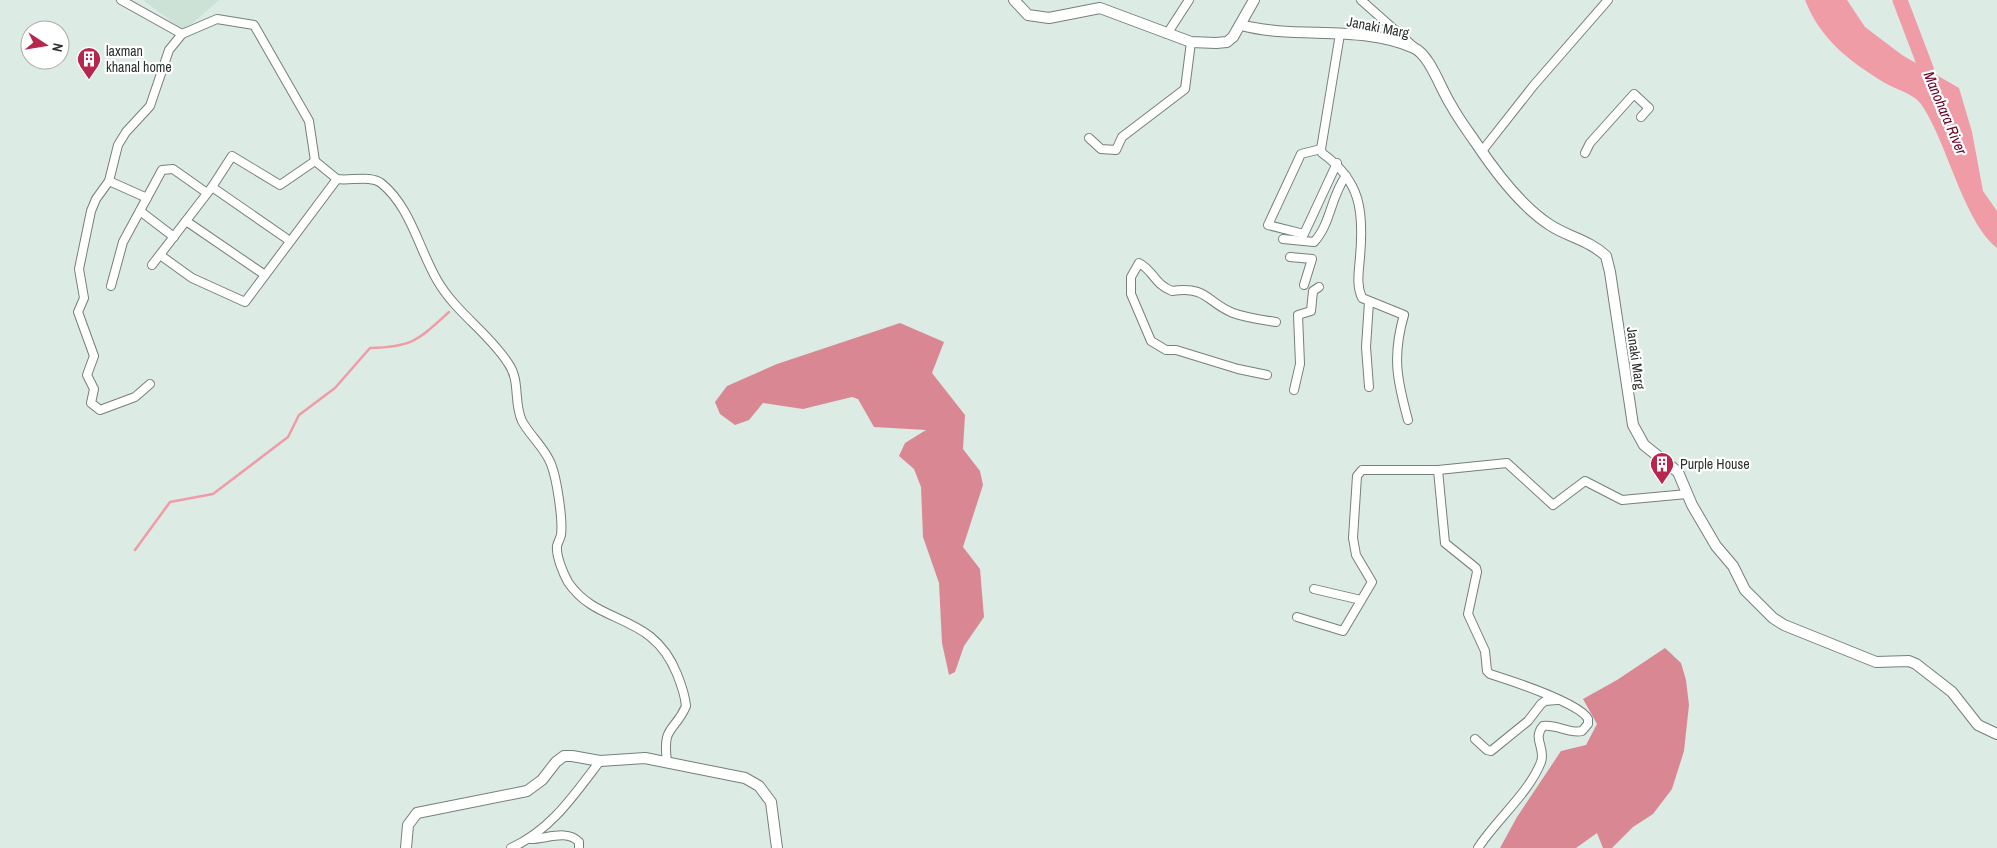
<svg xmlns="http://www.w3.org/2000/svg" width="1997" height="848" font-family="'Archivo Narrow',sans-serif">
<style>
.built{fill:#cce2d6}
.forest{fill:#d98893}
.water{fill:#f09ca7}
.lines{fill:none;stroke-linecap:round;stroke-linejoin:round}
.stream{stroke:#f09ca7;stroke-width:2.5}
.river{stroke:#f09ca7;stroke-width:15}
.street-casing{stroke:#74817a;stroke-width:10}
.secondary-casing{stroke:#74817a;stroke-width:12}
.street{stroke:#fff;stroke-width:8}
.secondary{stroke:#fff;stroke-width:10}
.labels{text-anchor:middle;stroke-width:4.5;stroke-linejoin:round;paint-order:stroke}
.street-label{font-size:14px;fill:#2c322f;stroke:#fff}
.poi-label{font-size:14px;fill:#2c322f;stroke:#fff;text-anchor:start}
.water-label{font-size:15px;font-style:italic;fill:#680325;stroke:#fff}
</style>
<rect width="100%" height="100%" fill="#dcebe3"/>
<polygon class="built" points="143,0 219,0 182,32 175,24"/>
<g class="forest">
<polygon points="900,323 944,342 932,373 965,415 963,449 980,471 983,485 963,547 980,569 984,617 964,646 955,672 949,675 942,643 939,583 923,537 921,487 914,469 899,456 905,443 926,430 874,427 858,399 852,397 803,409 763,403 749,420 735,425 720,414 715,402 727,386 777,364"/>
<polygon points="1665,648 1681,663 1686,680 1689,705 1684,751 1672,789 1653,814 1633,827 1612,848 1603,848 1597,833 1576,848 1500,848 1517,817 1561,751 1586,745 1597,724 1583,699 1617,680"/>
</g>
<path class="water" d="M1805,0H1847L1865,27L1902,55L1959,88L1972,132L1983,191L1997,211V248C1963,221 1947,141 1921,104C1914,94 1895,89 1885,83C1849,61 1821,40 1805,0Z"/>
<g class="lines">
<path class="stream" d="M135,550L170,502L213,494L288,437L299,415L335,388L370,348C413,347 418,340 449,312"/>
<polyline class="river" points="1900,0 1933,87"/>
<g class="street-casing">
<g id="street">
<path d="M121,0L182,34L217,19L254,25L309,121L315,161L337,179C350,181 371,175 381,183C410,206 419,249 437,280C456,313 488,332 508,363C521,381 513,402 522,421C530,436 545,448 551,464C557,479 563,520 561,535C560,539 558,542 557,546C556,556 563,573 568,582C598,627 652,611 677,674C681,684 685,694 686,706C675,732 662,725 667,761"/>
<polyline points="1361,0 1414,47"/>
<polyline points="1167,34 1189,0"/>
<path d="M1340,34L1321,149L1322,153C1361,181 1364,211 1360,257C1359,271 1356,285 1362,298L1404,315C1392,356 1397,380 1408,420"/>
<polyline points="1089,138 1101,149 1116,150 1122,137 1185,89 1191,42"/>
<polyline points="1321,149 1301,154 1268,225 1304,234 1337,163"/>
<polyline points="1482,151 1534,85 1608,0"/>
<polyline points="1585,153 1590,143 1634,94 1649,108 1641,117"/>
<polyline points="109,181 147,198"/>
<polyline points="212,187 290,241"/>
<polyline points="140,211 174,237"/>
<polyline points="186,221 265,275"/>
<path d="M1283,239L1314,242C1331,224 1331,195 1346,176"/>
<polyline points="160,255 192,278 245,302 337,179"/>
<polyline points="1290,257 1312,259 1304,285"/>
<polyline points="152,265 212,187 232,156 280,185 315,161"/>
<polyline points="111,286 123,242 162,170 173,169 207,193"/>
<polyline points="1369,302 1366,347 1369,387"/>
<path d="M1267,375L1238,369L1176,350H1166L1151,341L1131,294V277L1139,263C1155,272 1153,283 1172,291C1208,286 1206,302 1233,313C1247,318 1262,320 1276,322"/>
<polyline points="150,384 135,397 100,410 91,403 94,389 87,375 94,356 78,312 84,298 79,269 91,211 96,199 109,181 118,145 126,132 150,106 169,50 182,34"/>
<polyline points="1294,390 1300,364 1298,315 1311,311 1313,291 1319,287"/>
<path d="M1438,470L1445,543L1476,568L1477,572L1468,614L1485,651L1487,671L1490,674C1509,680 1580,703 1588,719V724L1582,731C1569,734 1557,724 1543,726C1532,739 1546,748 1541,762C1529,793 1496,820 1478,848"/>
<polyline points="1314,589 1361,600"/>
<polyline points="1297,617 1343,631 1372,582 1356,555 1353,538 1357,476 1362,470 1438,470 1507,463 1553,505 1585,481 1622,500 1687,494"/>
<polyline points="1475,739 1487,750 1491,751 1528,721 1541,704 1545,701 1557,700"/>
<path d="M531,839C546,839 567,829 579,842V848"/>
<path d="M511,848C551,830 574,795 600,761"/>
</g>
</g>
<g class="secondary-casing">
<g id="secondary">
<polyline points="1014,0 1028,15 1049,18 1100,8 1191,42 1216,43 1227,42 1233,37 1254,0"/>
<path d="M1241,25C1297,40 1360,24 1414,48C1430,55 1441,90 1451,105C1458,118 1467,130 1476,143C1494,170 1522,207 1550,225C1568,237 1589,240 1606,256L1610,272L1633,425L1644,445L1678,472L1692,505L1716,546L1733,566L1745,590L1773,618L1784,625L1876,662L1909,661L1916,664L1952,692L1978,725L1997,734"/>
<polyline points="406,848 408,825 417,813 527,791 542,780 556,762 564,756 572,756 600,761 645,758 745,778 759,786 771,802 777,848"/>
</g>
</g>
<use href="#street" class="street"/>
<use href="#secondary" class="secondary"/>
</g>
<defs>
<g id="building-pin" transform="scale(1.25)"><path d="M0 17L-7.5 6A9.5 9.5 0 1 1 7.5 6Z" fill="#b7264d" stroke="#fff"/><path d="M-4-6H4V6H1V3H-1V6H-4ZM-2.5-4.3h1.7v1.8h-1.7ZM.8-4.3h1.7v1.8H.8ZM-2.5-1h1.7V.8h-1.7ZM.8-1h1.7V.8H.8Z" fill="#fff"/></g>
</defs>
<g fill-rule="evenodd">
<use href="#building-pin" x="89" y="59"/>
<use href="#building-pin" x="1662" y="464"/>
</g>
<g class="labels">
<g class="street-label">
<text transform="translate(1378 27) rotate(11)" y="5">Janaki Marg</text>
<text transform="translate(1636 358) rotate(82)" y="5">Janaki Marg</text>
</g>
<g class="poi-label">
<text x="106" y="56">laxman<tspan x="106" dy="16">khanal home</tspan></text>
<text x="1680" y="469">Purple House</text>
</g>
<g class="water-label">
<text transform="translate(1945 113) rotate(67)" y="5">Manohara River</text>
</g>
</g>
<g transform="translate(45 45) rotate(102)"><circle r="24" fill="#ffffff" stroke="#abadac"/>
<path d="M0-4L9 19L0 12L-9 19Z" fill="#b7264d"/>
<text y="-8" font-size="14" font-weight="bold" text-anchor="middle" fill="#2c322f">N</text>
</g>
</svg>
